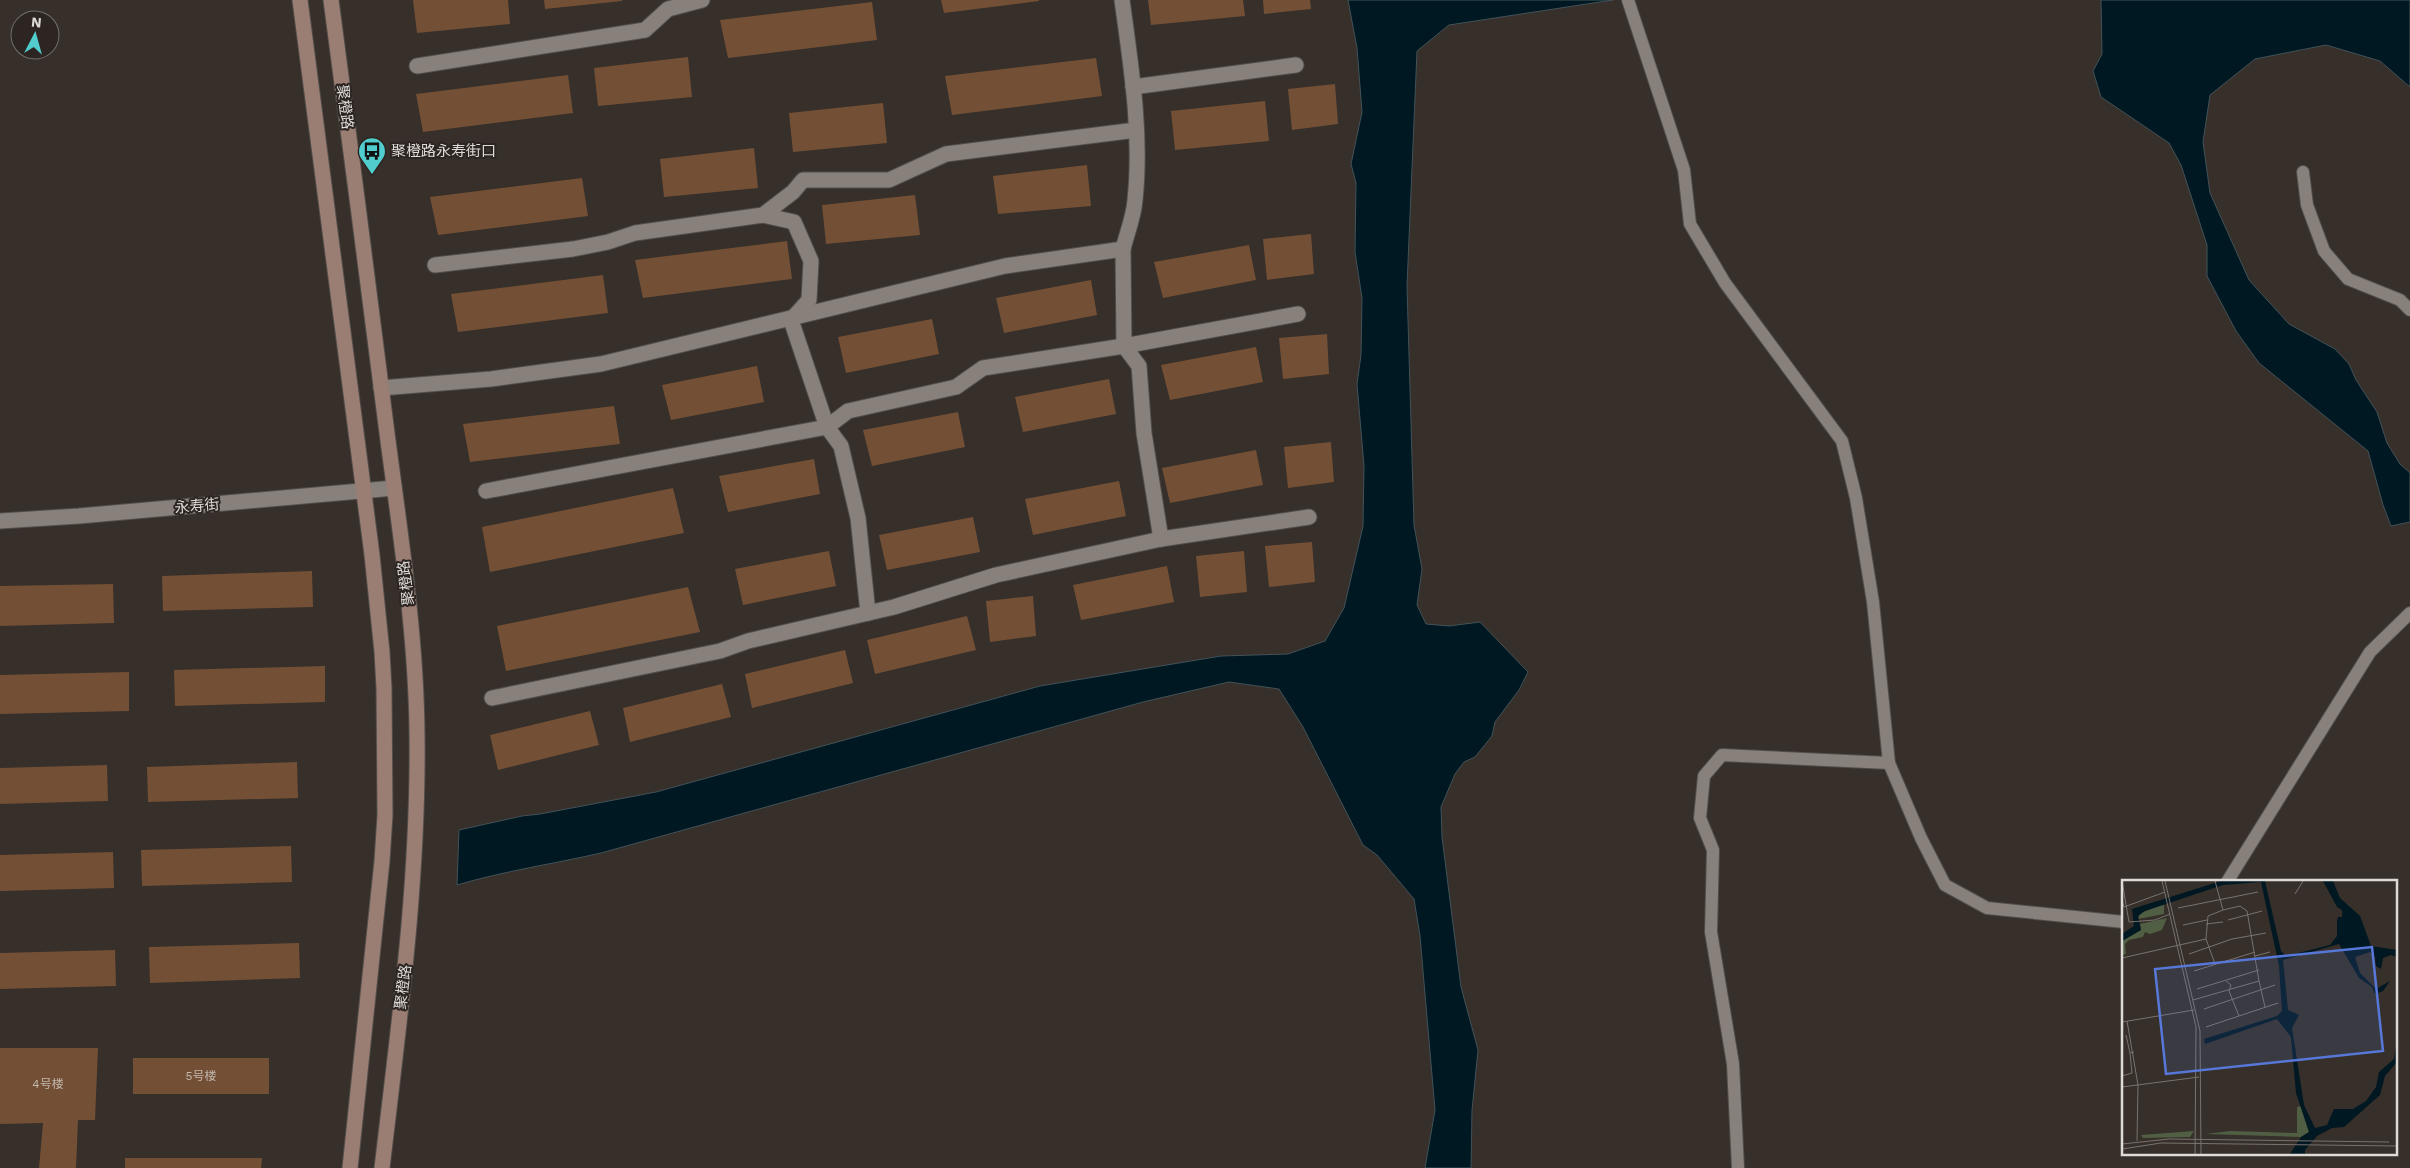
<svg xmlns="http://www.w3.org/2000/svg" width="2410" height="1168" font-family="'Work Sans','Noto Sans SC',sans-serif">
<style>
.water{fill:#001822;stroke:#435258}
.building{fill:#735035}
.lines{fill:none;stroke-linecap:round;stroke-linejoin:round}
.lane-casing{stroke:#534e4a;stroke-width:14}
.street-casing{stroke:#534e4a;stroke-width:17}
.secondary-casing{stroke:#534e4a;stroke-width:17}
.lane{stroke:#88807a;stroke-width:12}
.street{stroke:#88807a;stroke-width:15}
.secondary{stroke:#9a7d73;stroke-width:15}
.labels{text-anchor:middle;stroke-width:4;stroke-linejoin:round;paint-order:stroke}
.number-label{font-size:12px;fill:#c3b8ae}
.street-label{font-size:15px;fill:#dedad7;stroke:#2c2521}
.poi-label{font-size:15px;fill:#dedad7;stroke:#2c2521;text-anchor:start}
.inset-road{fill:none;stroke:#79736f;stroke-width:1}
.view{fill:#5778d8;fill-opacity:0.15;stroke:#5778d8;stroke-width:2.5}
.inset-edge{fill:none;stroke:#dedad7;stroke-width:2.5}
</style>
<rect width="100%" height="100%" fill="#362f2a"/>
<g class="water">
<path d="M1348,0H1613L1449,25L1417,51L1407,286L1414,525L1422,569L1417,605L1426,624L1449,626L1480,622L1528,672L1519,690L1495,722L1492,736L1475,757L1464,762L1455,774L1441,807L1442,837L1461,987L1478,1050L1472,1110L1471,1168H1425L1435,1110L1420,936L1414,899L1377,855L1363,845L1303,727L1279,689L1229,682L1143,702L601,853C553,864 504,871 457,885L459,830L522,816L540,814L656,792L1040,686L1221,656L1288,654L1325,641L1344,608L1363,526L1364,466L1357,384L1361,355L1362,298L1355,252L1356,183L1351,164L1362,112L1357,48Z"/>
<polygon points="2101,0 2410,0 2410,87 2380,61 2326,45 2255,59 2210,95 2203,142 2210,193 2249,280 2289,324 2335,349 2349,364 2356,380 2377,412 2387,443 2400,464 2410,473 2410,522 2391,526 2383,505 2368,451 2259,363 2236,331 2207,276 2207,245 2181,165 2169,143 2101,97 2093,71 2102,54"/>
</g>
<g class="building">
<polygon points="413,0 508,0 510,24 417,33"/>
<polygon points="544,0 622,0 622,1 545,9"/>
<polygon points="941,0 1039,0 1039,1 944,13"/>
<polygon points="1148,0 1243,0 1245,16 1151,25"/>
<polygon points="1263,0 1310,0 1311,9 1264,14"/>
<polygon points="872,2 877,40 728,58 720,20"/>
<polygon points="688,57 692,97 598,106 594,68"/>
<polygon points="1096,58 1102,96 952,115 945,76"/>
<polygon points="568,75 573,113 423,132 416,94"/>
<polygon points="1335,84 1338,124 1292,130 1288,89"/>
<polygon points="1265,101 1269,141 1175,150 1171,111"/>
<polygon points="883,103 887,143 793,152 789,113"/>
<polygon points="754,148 758,188 664,197 660,159"/>
<polygon points="1087,165 1091,206 998,214 993,176"/>
<polygon points="582,178 588,216 438,235 430,197"/>
<polygon points="915,195 920,235 826,244 822,205"/>
<polygon points="1311,234 1314,274 1267,280 1263,239"/>
<polygon points="787,241 792,279 643,298 635,260"/>
<polygon points="1249,245 1256,280 1163,298 1154,262"/>
<polygon points="603,275 608,313 458,332 451,294"/>
<polygon points="1091,280 1097,315 1004,333 996,298"/>
<polygon points="932,319 939,354 846,373 838,337"/>
<polygon points="1327,334 1329,374 1283,379 1279,338"/>
<polygon points="1256,347 1263,382 1170,400 1161,365"/>
<polygon points="757,366 764,402 671,420 662,385"/>
<polygon points="1109,379 1116,414 1023,432 1015,397"/>
<polygon points="614,406 620,444 470,462 463,424"/>
<polygon points="958,412 965,447 872,466 863,430"/>
<polygon points="1331,442 1334,482 1288,488 1284,447"/>
<polygon points="1256,450 1263,485 1170,503 1162,468"/>
<polygon points="814,459 820,494 728,512 719,476"/>
<polygon points="1119,481 1126,516 1033,535 1025,499"/>
<polygon points="673,488 684,533 490,572 482,527"/>
<polygon points="973,517 980,552 887,570 879,535"/>
<polygon points="1312,542 1315,582 1269,587 1265,546"/>
<polygon points="829,551 836,586 743,605 735,569"/>
<polygon points="1244,551 1247,592 1200,597 1196,556"/>
<polygon points="1167,566 1174,602 1081,620 1073,585"/>
<polygon points="312,571 313,607 163,611 162,576"/>
<polygon points="113,584 114,623 0,626 0,586"/>
<polygon points="688,587 700,632 506,671 497,626"/>
<polygon points="1033,596 1036,636 990,642 986,601"/>
<polygon points="967,616 976,650 875,674 867,640"/>
<polygon points="845,650 853,683 752,708 745,674"/>
<polygon points="325,666 325,702 175,706 174,670"/>
<polygon points="129,672 129,711 0,714 0,675"/>
<polygon points="722,684 731,717 630,742 623,708"/>
<polygon points="590,711 599,745 498,770 490,735"/>
<polygon points="297,762 298,798 148,802 147,767"/>
<polygon points="107,765 108,801 0,804 0,768"/>
<polygon points="291,846 292,882 142,886 141,850"/>
<polygon points="113,852 114,888 0,891 0,855"/>
<polygon points="299,943 300,978 150,983 149,947"/>
<polygon points="115,950 116,986 0,989 0,953"/>
<polygon points="0,1048 98,1048 95,1120 78,1120 76,1168 39,1168 43,1123 0,1124"/>
<rect x="133" y="1058" width="136" height="36"/>
<polygon points="125,1158 262,1158 261,1168 125,1168"/>
</g>
<g class="lines">
<g class="lane-casing">
<g id="lane">
<polyline points="1628,0 1684,170 1690,224 1725,283 1842,441 1856,498 1873,602 1889,763 1921,838 1945,885 1987,908 2124,922"/>
<polyline points="2303,172 2307,205 2324,251 2348,279 2400,300 2410,310"/>
<polyline points="2227,882 2370,652 2410,613"/>
<polyline points="1738,1168 1733,1064 1711,932 1713,850 1700,818 1704,776 1722,755 1889,763"/>
</g>
</g>
<g class="street-casing">
<g id="street">
<polyline points="417,66 645,30 668,9 702,0"/>
<polyline points="1133,87 1296,65"/>
<polyline points="763,215 794,222 811,261 809,300 791,320 827,427 841,446 858,518 868,613"/>
<polyline points="1123,249 1124,346 1139,366 1144,433 1161,539"/>
<polyline points="435,265 573,249 608,242 635,233 763,215 793,192 803,180 889,180 946,154 1136,130"/>
<path d="M381,388L491,379L601,364L1005,266L1123,249C1127,233 1134,216 1135,200C1142,133 1131,66 1122,0"/>
<polyline points="486,491 827,427 848,411 956,387 983,368 1124,346 1298,314"/>
<polyline points="0,521 79,516 394,488"/>
<polyline points="492,698 720,651 748,641 894,607 996,575 1161,539 1309,517"/>
</g>
</g>
<g class="secondary-casing">
<g id="secondary">
<polyline points="300,0 372,555 382,652 384,688 385,815 382,861 350,1168"/>
<path d="M331,0C350,144 369,289 387,433C400,533 416,632 417,733C419,879 399,1023 382,1168"/>
</g>
</g>
<use href="#lane" class="lane"/>
<use href="#street" class="street"/>
<use href="#secondary" class="secondary"/>
</g>
<defs>
<g id="bus-pin" transform="scale(1.4375)"><path d="M0 17L-7.5 6A9.5 9.5 0 1 1 7.5 6Z" fill="#52cdcd" stroke="#2c2521"/><path d="M-5-6H5V4H4V6H2V4H-2V6H-4V4H-5ZM-3.5-4V0h7V-4ZM-3.5 1.2v1.5H-2V1.2ZM2 1.2v1.5H3.5V1.2Z" fill="#111"/></g>
</defs>
<g fill-rule="evenodd">
<use href="#bus-pin" x="372" y="151"/>
</g>
<g class="labels">
<g class="number-label">
<text x="201" y="1080">5号楼</text>
<text x="48" y="1088">4号楼</text>
</g>
<g class="street-label">
<text transform="translate(345 107) rotate(83)" y="5">聚橙路</text>
<text transform="translate(197 506) rotate(-5)" y="5">永寿街</text>
<text transform="translate(406 583) rotate(-97)" y="5">聚橙路</text>
<text transform="translate(403 987) rotate(-83)" y="5">聚橙路</text>
</g>
<g class="poi-label">
<text x="391" y="156">聚橙路永寿街口</text>
</g>
</g>
<g transform="translate(2122 880)">
<rect width="275" height="275" fill="#362f2a"/>
<path d="M42,24V34L16,39L18,33ZM45,38L40,50L28,54L23,52L21,57L7,60L3,64L4,74L0,75V61L19,50L18,44ZM179,226L187,252L179,257L83,254L108,251L175,253V227ZM72,251L68,257L21,258L19,255Z" fill="#505f43"/>
<path d="M99,1H143L159,71L164,76L208,65L215,56V41L216,37H220V30L215,27L201,1H211L218,18L238,36L249,66L275,70V77L269,75L261,78L259,89L254,86L253,77L248,72L233,77L238,93L254,109L268,101L261,111L253,114L250,107L237,98L217,64L161,80L166,130L177,135L170,148L182,225L193,248L205,245L212,229H231L244,221L254,207L257,192L272,179L275,158V182L263,196L258,215L222,247L210,248L195,256L183,270V274H168L179,257L187,252L174,213L169,157L155,139L83,164L82,159L155,136L160,131L157,86L139,2L101,5L23,31L16,36L19,50L0,61V54L12,46L10,29Z" fill="#001822"/>
<path class="inset-road" d="M0,1L7,42L33,40L48,34M40,1L74,147L73,274M43,1L78,151L79,274M173,14L181,1M0,20L2,27L43,12M56,28L136,12M106,40L140,31M84,44L101,42M61,45L85,40M84,59L93,84M67,74L110,59L144,53M133,76L148,72M0,78L84,59L86,36L101,30M72,91L133,72M104,101L109,105L107,111L117,136M137,101L143,127M75,109L137,90M71,120L137,101L125,31L118,26L101,30L93,1M82,129L153,105M5,141L16,205L15,261M0,142L72,130M84,147L156,123M4,155L8,173M0,196L10,193L8,173L12,172M0,207L77,197M0,264L47,259L267,262M0,269L39,263L275,266"/>
<path class="view" d="M250,67L261,171L44,194L33,89Z"/>
<rect width="275" height="275" class="inset-edge"/>
</g>
<g transform="translate(35 35) rotate(6)"><circle r="24" fill="#2c2521" stroke="#736d6a"/>
<path d="M0-4L9 19L0 12L-9 19Z" fill="#52cdcd"/>
<text y="-8" font-size="14" font-weight="bold" text-anchor="middle" fill="#dedad7">N</text>
</g>
</svg>
